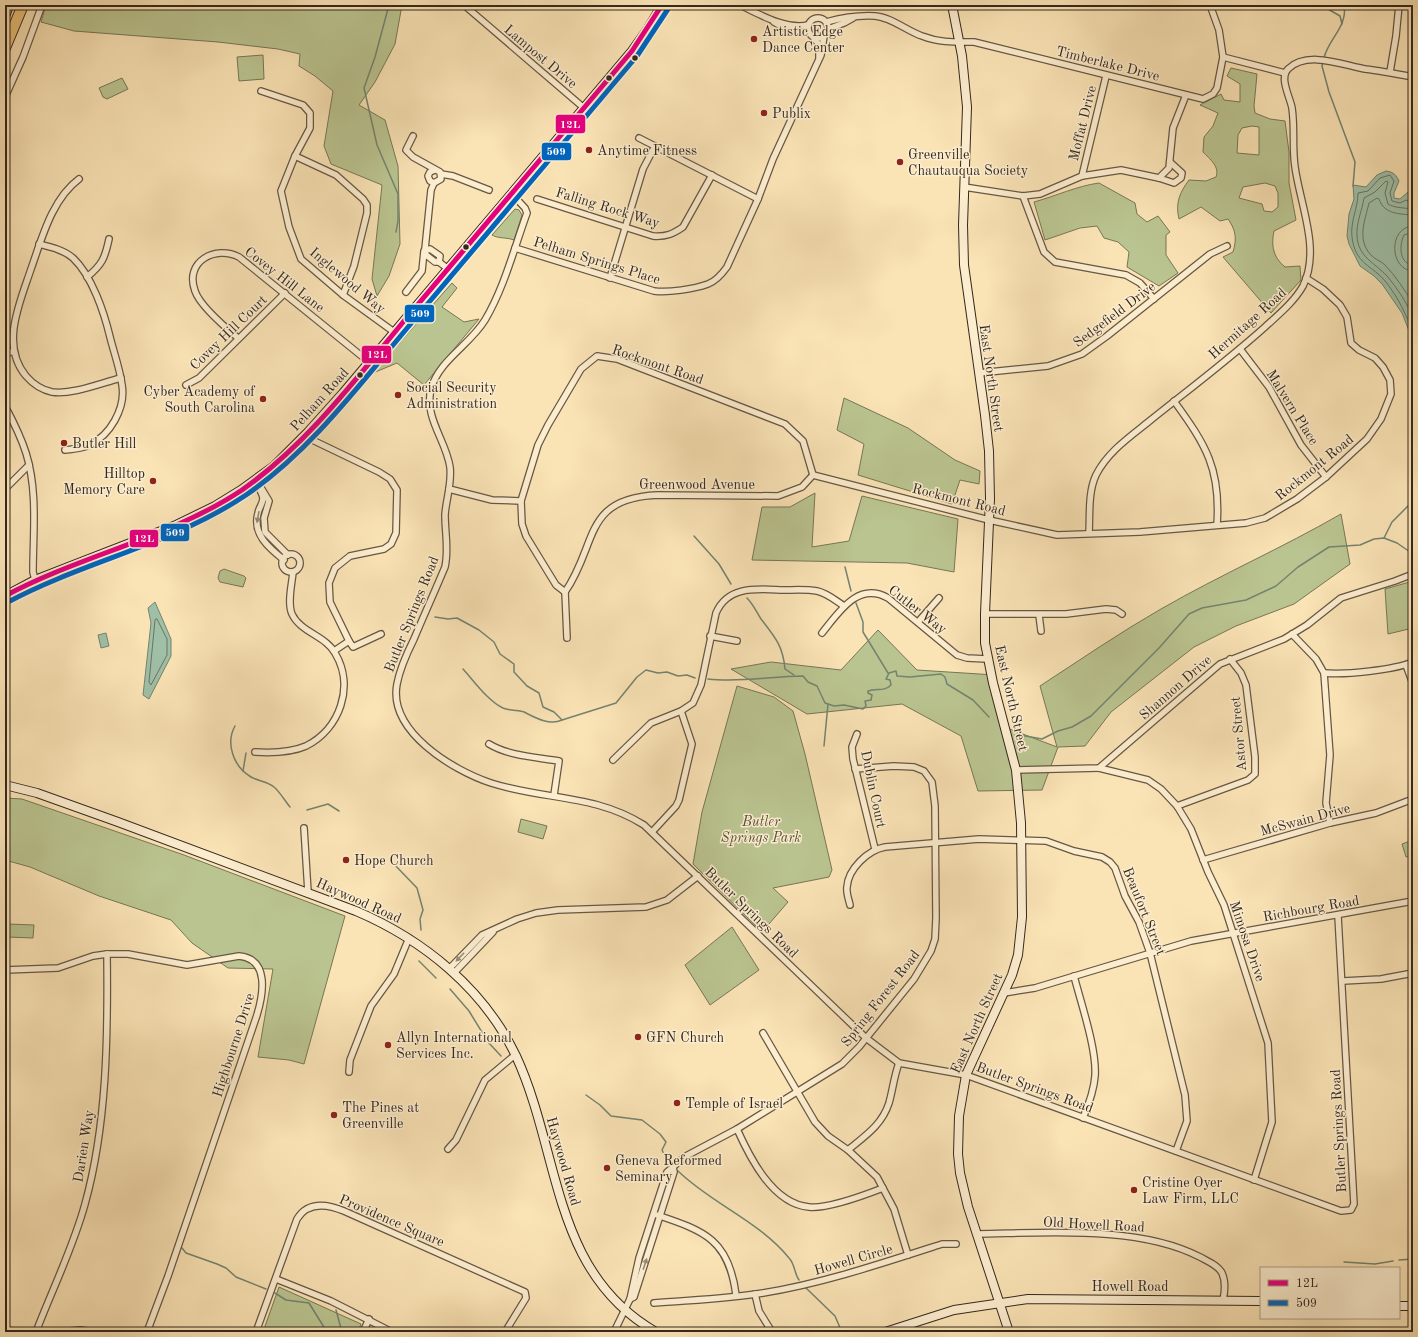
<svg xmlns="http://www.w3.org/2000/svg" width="1418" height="1337" font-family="'Old Standard TT',serif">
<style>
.green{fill:#bac490;stroke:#777657;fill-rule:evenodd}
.water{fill:#9fbfa7;stroke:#748370}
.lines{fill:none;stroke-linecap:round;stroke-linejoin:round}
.shore{stroke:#6a7462;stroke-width:1}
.stream{stroke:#748370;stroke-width:1.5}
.minor-casing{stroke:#665744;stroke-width:8}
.secondary-casing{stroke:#34281e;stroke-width:10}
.motorway-casing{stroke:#34281e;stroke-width:12}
.minor{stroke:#fcedcf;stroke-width:5.5}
.secondary{stroke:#fcedcf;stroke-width:8}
.motorway{stroke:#edc27a;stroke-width:10}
.bus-1-casing{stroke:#fcedcf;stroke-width:8}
.bus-2-casing{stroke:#fcedcf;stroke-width:8}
.bus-1{stroke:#e5007d;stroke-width:5}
.bus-2{stroke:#0065bd;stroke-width:5}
.oneway{fill:#988a76}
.poi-dot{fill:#8f2418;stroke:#fcedcf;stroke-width:1.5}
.bus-dot{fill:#34281e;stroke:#fcedcf;stroke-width:1.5}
.labels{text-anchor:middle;stroke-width:3;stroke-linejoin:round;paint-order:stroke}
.poi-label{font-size:14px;fill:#34281e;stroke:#fcedcf;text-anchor:start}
.street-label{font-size:14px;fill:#34281e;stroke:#fcedcf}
.park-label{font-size:14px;font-style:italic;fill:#564f3a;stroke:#fcedcf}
.line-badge{stroke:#fcedcf;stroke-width:1.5}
.badge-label{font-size:11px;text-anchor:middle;font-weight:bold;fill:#fff}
</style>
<rect width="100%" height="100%" fill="#fae3b5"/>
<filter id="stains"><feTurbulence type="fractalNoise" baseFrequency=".005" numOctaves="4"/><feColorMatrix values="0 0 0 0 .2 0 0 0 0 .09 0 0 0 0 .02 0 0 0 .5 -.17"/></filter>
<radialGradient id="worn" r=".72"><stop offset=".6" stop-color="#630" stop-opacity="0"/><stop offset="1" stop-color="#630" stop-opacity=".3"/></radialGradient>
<g class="green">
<polygon points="46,5 402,5 395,44 375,82 359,105 385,120 398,166 400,244 389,276 377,296 372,279 382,185 331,164 324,146 333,91 315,76 299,66 300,54 278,49 218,42 74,31 41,22"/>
<polygon points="263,55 264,79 239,81 237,57"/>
<path d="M1231,68L1257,74L1254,106L1255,113L1270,119L1285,121L1289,152V183L1296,220L1274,231C1271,246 1273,257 1285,267L1300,266L1301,280L1271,313L1223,257L1233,252C1237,239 1236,230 1228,219L1220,221L1201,207L1179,219C1175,203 1180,192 1189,180L1206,181L1216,177C1220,167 1210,159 1203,152L1204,137L1213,126L1218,113L1200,105L1221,94L1224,100L1240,102V84L1227,76ZM1252,126L1259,127V155L1237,153L1238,135L1242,128ZM1265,183L1275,186L1278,193V207L1272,212L1264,211L1262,204L1239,198L1243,187Z"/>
<polygon points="122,78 128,89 107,99 103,97 99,88"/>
<path d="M1099,183L1135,203L1137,214L1147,222L1158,216L1170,232L1166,235V255L1178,273L1159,286L1127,267L1129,252L1118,242L1104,238L1097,226L1080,228L1045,240L1034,202C1056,196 1077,186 1099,183Z"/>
<path d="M515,209L519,210L522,215L514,240C506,237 499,239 492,235Z"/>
<polygon points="452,283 457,288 442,307 464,322 479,319 424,385 397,363 373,373"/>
<polygon points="844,398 908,428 955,460 980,471 979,484 960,480 952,504 858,475 864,444 837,430"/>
<polygon points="815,493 812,547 849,541 862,496 958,519 954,572 907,563 752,560 762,507 790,507"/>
<path d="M1341,514L1350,564L1294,604L1236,626L1194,647L1111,712L1085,746L1058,747L1042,790L978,791L961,736L902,704L807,714L731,669L771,662L841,670L878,630L917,670L995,675L1007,728L1057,747L1040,686C1080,660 1119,633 1161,609C1220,575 1282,548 1341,514Z"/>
<polygon points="224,569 244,576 246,578 243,587 220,582 218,578 220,571"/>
<polygon points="1413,581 1413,628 1388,634 1385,589"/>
<polygon points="737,686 774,697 793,711 805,754 832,870 829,877 773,888 788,902 762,932 693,864 702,812"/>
<polygon points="5,798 22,799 184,855 345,916 304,1064 289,1060 258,1057 273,969 228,968 192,943 171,920 99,896 30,867 5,860"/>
<polygon points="521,819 547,826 543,839 518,832"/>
<polygon points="1413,840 1413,856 1406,857 1402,844"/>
<polygon points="8,924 34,925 33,938 7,937"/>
<polygon points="732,927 759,970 710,1005 685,965"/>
<polygon points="279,1287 361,1324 358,1332 263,1332"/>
</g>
<g class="water">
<path d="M1386,171C1394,172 1396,175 1399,181L1394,193V198L1400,199L1408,192L1412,193L1413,233L1410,247L1413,263V341L1402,313L1382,284L1374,276L1360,266L1349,244L1347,236L1349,214L1354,199L1353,185L1366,187L1377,175Z"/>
<polygon points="155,602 171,639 171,656 149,699 143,695 151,623 148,608"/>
<polygon points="106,633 109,646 101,648 98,635"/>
</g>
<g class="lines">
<g class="shore">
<path d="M1413,204L1406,200L1400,203L1392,201L1390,193L1394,181L1390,175L1380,178L1368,191L1358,193C1358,208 1350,222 1352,237C1355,264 1372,265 1386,282C1399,299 1406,314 1413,333"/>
<path d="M1413,209C1406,208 1394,208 1388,204L1385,193L1388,182L1386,181L1375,192L1364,198C1362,211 1356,223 1357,236C1358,257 1375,263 1387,276C1397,288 1408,304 1413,318"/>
<path d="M1413,215C1399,214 1384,214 1379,199L1377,198L1369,203C1365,220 1357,239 1370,254C1374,259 1381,261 1385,265C1396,276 1404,290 1413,303"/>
<path d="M1413,226C1388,227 1389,270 1413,271"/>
<path d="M1413,232L1404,235C1399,245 1399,264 1413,265"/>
<polygon points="157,619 167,639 167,655 151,685 149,682 155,620"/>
</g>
<g class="stream">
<polyline points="389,5 375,57 364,88 377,145 398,194 398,221 396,232"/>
<polyline points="1321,5 1340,16 1342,24"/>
<path d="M1324,58C1328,39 1348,27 1344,5"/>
<polyline points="1323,62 1322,66 1329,92 1355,162 1353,186"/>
<polyline points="1411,193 1413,188"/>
<polyline points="694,536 719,564 731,584"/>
<polyline points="1384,538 1392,522 1413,501"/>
<polyline points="845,567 851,591"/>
<path d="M747,598C753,604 756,611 761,619C775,637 783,646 785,669L794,675"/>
<polyline points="856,603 863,622 863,632 888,673"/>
<polyline points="435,617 448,619 457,618 479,630 494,642 500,654 514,664 514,672 527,686 539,693 543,707 554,712 562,720 616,703 637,677 646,670 658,673 667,672 678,676 687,675 695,678"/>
<path d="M463,669C474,681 488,701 503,708C510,711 520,710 524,712C534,717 549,726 562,720"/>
<path d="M708,679C740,683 772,676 803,676L808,682L817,686L825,703L834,706L844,705L863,709L866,706L865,701L871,700L872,695L868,693V691C877,688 884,692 891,685L890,680L886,679L889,673L896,671L897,676L910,677L941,674L945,677L947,684L973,700L989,717"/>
<path d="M235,726C225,744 234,767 251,777C258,781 269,782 274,787C280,792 285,801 290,807"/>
<polyline points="1020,735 1042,739 1058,731 1072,727 1091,716 1159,648 1189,614 1202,608 1246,600 1276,586 1298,567 1329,547 1360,545 1374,539 1384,538 1397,543 1413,554"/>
<polyline points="824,746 828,704"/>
<polyline points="243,771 246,753"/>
<polyline points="307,810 328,804 339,811"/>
<polyline points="391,861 417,888 423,910 420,919 421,930"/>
<polyline points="419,961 436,978"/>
<polyline points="450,989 469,1011 488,1042 501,1056"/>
<polyline points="586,1095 600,1105 611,1116 642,1120 660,1134 666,1142 662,1150 668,1162"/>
<path d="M678,1171C712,1204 759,1221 789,1258C795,1264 794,1273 799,1280"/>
<polyline points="182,1248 186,1253 217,1264 226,1268 236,1277 266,1289"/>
<polyline points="1399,1260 1413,1259"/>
<polyline points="1344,1262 1375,1264 1393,1261"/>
<polyline points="806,1288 835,1316 841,1330"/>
<polyline points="275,1293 286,1300 309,1303 327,1332"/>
<polyline points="336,1310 342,1332"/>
</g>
<g class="minor-casing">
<g id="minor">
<polyline points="464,5 584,108"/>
<path d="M740,5C759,14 785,30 808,25"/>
<circle cx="818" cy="28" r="10"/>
<polyline points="774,22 790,31 808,33"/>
<path d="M826,22C841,18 859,15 875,16C891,17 907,31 922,36C940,43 956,42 974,42L1203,99L1213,94L1217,88L1223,57L1219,30L1210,5"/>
<polyline points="828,29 844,23 853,18"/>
<polyline points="814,38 819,45 819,57"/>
<polyline points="1223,57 1285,73"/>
<polyline points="1390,72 1396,36 1399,5"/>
<polyline points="261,91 303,105 310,113 310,128 295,156 281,191 289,227 301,259 343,295 394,332"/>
<polyline points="5,97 23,57 42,5"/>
<polyline points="413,136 406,150 413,157 440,172 441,179 434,183 430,181 428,176 430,172 435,170"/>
<polyline points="639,138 758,199"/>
<polyline points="295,156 336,175 363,199 367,205 367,213 354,266 343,295"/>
<polyline points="441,174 453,176 489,190"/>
<polyline points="1082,176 1106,76"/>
<polyline points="1159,178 1169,168 1173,128 1186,95"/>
<path d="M79,179C52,199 42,238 31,269C20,302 0,345 26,376C33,384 42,390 52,392C72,395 101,383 121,378"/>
<polyline points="434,183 431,190 425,249 426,250 425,254 435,262 439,262 447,268"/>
<polyline points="964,187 1023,196 1040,194 1082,176 1121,170 1159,178 1174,183 1181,178 1182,173 1171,163"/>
<path d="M512,194L525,208L527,213C514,249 504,288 485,320C470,345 439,360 431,389C424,418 446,440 450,467C452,484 446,499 445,515C445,533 449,549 445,567C435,591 424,615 414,639C407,653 400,668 397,684C388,731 452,770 491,783C544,800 595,794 644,825L866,1038L899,1063L966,1075L1341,1211L1351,1210L1354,1204L1338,916"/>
<polyline points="1023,196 1044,252 1055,262 1126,275 1140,283 1154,299"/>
<path d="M537,199L653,236C666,237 673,234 683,227L712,175"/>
<path d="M39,244C51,247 64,250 73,258C92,276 104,312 110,337C114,353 120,369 122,385C126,408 110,436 89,445C81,449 73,449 65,450"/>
<path d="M515,248L654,291C668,293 694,289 708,284C716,281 722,274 727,267L758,199L773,159L821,55L824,36"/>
<polyline points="426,250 430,249 440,256 439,262"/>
<path d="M87,277C102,265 105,258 109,239"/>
<polyline points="610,278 643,169 655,146"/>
<polyline points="406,292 422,271 424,251"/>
<path d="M238,338C226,328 200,306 195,291C184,261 216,245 239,257L369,362"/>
<polyline points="1240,349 1269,387 1301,445 1326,477"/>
<polyline points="5,354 14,351"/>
<polyline points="979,373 1048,366 1082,354 1107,336 1210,254 1227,246"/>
<polyline points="186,385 199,378 285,293"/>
<path d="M1174,401C1206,445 1221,469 1217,525"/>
<path d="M5,406C13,421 21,437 26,453C38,491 33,534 33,572L35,580"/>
<polyline points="304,436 379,472 390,479 397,490 396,533 391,544 384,549 350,556 335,568 329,583 330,602 349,641 334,651"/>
<polyline points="813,475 989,520 1057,535 1140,532 1246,523 1265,518 1297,499 1326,477 1367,439 1381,419 1391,394 1390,380 1383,367 1375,358 1359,350 1351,343 1347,317 1340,305 1323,289 1306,278"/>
<path d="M255,480C257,485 262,492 263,498C263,504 259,507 258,513C252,534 269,548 284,560"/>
<polyline points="260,486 269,501 264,518 265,532 288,555"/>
<polyline points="5,489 29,465"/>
<polyline points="449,489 492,500 521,501"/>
<path d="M1089,533C1090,514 1088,492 1096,475C1107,453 1128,438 1147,423C1187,391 1227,361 1265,327C1278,315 1294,302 1303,286C1321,250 1300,204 1295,167C1292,147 1295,128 1292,108C1290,97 1279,78 1288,69C1307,50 1343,65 1365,69C1381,71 1397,74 1413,77"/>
<circle cx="291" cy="563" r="9"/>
<polyline points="565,592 556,585 526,536 522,524 521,501 538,445 548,425 581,369 597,356 617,359 785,424 803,441 813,475"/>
<path d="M565,592C598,545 582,498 658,495L778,496L802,487L813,475"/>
<polyline points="565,592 567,638"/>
<polyline points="985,614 1066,614 1106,609 1116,610 1122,614"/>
<polyline points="1039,615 1041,631"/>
<polyline points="918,622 939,598"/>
<path d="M822,633C839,612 858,581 888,598L957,655L967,658L987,659"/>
<polyline points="1292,634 1316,659 1324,673 1330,755 1326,803 1330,823"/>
<polyline points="710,636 737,641"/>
<polyline points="349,641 353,647 381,634"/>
<polyline points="1406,665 1413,684"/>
<path d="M1324,673C1346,675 1393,670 1413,662"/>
<polyline points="857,734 852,747 853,759 875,849"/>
<path d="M489,744C509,756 535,757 559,761L554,795"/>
<path d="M255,752C272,753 290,753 306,746C340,729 355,686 335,653C326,636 300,632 292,614C287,603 292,584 293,572"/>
<path d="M613,760L651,723L681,711L693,703L701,685L716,613C728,585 757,589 783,590C794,590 806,589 817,591C827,593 835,600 844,606"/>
<polyline points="1099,768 1148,780 1161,789 1177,806 1191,829 1208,872 1224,905 1268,1043 1272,1122 1254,1180"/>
<polyline points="1016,770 1099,768 1220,664 1284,639 1307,625 1341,598 1395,581 1413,574"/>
<polyline points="1177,806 1248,780 1255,774 1255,757 1246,685 1241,673 1230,659"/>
<polyline points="304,828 308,892"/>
<polyline points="652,832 676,806 679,800 692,744 681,711"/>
<polyline points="1203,860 1330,823 1376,813 1413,799"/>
<path d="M850,905C849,900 846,893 847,887C848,869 868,850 885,847L979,839L1046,841L1074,851L1102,857L1110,862L1115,868L1125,896L1139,922L1150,953L1185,1095L1187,1121L1176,1151"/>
<polyline points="449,969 482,935 517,919 536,913 558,910 646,907 667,900 698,876"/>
<path d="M5,970L58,968L93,956L107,954H128L187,965L239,956C270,959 263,995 257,1015L168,1276L147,1332"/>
<polyline points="454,973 493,932"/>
<path d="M1074,976C1081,1003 1097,1050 1095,1076C1094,1091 1089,1104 1083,1118"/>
<polyline points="1343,981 1381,979 1413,973"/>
<polyline points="1004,993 1035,988 1191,941 1413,901"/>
<polyline points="763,1033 815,1122 828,1136 848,1150 877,1177 894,1209 908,1255"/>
<polyline points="349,1072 350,1060 371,1006 394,974 409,938"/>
<path d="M737,1129C750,1158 773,1204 809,1207C827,1209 865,1195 883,1188"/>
<polyline points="448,1149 456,1140 485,1080 515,1055"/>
<path d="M848,1150C865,1136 882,1125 889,1103C893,1089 894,1076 899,1063"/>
<path d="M657,1215C705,1231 729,1240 736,1295"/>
<path d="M977,1234C1045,1233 1139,1225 1200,1257C1207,1261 1218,1265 1222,1273C1226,1282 1225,1291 1223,1300"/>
<polyline points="276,1279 331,1301 392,1332"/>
<polyline points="755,1294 759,1311 772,1332"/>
<polyline points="630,1299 639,1258 667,1172 686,1156 737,1129 842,1064 859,1047 914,979 931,951 935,939 936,918 935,806 932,782 924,771 914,767 894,766 855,769"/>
<path d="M654,1303C690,1300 727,1299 763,1293C824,1283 883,1263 942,1244H956"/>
<polyline points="5,1330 21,1332"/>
<path d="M36,1332C52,1290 73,1248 85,1204C107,1125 108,1036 107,954"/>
<polyline points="60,1332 80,1330 96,1332"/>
<path d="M256,1332L297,1219C308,1201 327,1204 344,1211L525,1292L526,1298L505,1332"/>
<polyline points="363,1332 369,1319"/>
<polyline points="614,1332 630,1299 634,1297 674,1172 673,1167"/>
</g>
</g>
<g class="secondary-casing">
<g id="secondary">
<polyline points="952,5 962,56 967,107 963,225 964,265 985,415 989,451 990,499 985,614 985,643 993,683 1016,770 1021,823 1022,917 1018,955 1012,975 966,1075 959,1116 958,1154 960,1173 968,1207 1009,1332"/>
<polyline points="5,596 35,580 174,526 215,506 241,490 274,466 308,432 343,393 632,51 647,30 662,5"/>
<path d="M5,785L37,793L118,822L356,911C424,940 484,989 516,1056C561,1153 551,1272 656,1332"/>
<polyline points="1399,1306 1413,1306"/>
<polyline points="885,1332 954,1310 1028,1299 1261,1301"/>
</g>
</g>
<g class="motorway-casing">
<g id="motorway">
<polyline points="5,14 8,5"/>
<polyline points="5,48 23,5"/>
</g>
</g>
<use href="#minor" class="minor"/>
<use href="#secondary" class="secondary"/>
<use href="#motorway" class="motorway"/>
<g class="bus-1-casing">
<path id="bus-1" d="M5,596C81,555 170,538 242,490C308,444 358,376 409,315C483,227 558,139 632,51L662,5"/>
</g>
<g class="bus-2-casing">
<path id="bus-2" d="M8,602C85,561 173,544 246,495C312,450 362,381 414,320C488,232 563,144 637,56L668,9"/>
</g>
<use href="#bus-1" class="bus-1"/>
<use href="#bus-2" class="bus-2"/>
</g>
<defs><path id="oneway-solid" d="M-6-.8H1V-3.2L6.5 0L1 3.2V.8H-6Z"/></defs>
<g class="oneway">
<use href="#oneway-solid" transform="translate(258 517) rotate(100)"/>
<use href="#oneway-solid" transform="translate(460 957) rotate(134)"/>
<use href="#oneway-solid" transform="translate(645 1264) rotate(-72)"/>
</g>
<g class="poi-dot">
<circle cx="754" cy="39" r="4"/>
<circle cx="764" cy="113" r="4"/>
<circle cx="589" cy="150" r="4"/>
<circle cx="900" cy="162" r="4"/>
<circle cx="398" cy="395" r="4"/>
<circle cx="263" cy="399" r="4"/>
<circle cx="64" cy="443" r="4"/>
<circle cx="153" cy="481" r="4"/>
<circle cx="346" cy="860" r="4"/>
<circle cx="638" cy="1037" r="4"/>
<circle cx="388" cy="1045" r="4"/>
<circle cx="677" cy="1103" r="4"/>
<circle cx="334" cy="1115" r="4"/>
<circle cx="607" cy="1168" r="4"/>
<circle cx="1134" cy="1190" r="4"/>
</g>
<g class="bus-dot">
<circle cx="635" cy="58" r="3.5"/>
<circle cx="609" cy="78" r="3.5"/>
<circle cx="466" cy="247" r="3.5"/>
<circle cx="360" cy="375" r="3.5"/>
</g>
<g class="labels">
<g class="poi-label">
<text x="762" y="36">Artistic Edge<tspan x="762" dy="16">Dance Center</tspan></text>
<text x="772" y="118">Publix</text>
<text x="597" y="155">Anytime Fitness</text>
<text x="908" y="159">Greenville<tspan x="908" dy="16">Chautauqua Society</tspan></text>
<text x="406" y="392">Social Security<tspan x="406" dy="16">Administration</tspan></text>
<text x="255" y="396" text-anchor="end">Cyber Academy of<tspan x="255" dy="16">South Carolina</tspan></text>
<text x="72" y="448">Butler Hill</text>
<text x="145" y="478" text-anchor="end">Hilltop<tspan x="145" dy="16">Memory Care</tspan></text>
<text x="354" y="865">Hope Church</text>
<text x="396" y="1042">Allyn International<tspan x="396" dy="16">Services Inc.</tspan></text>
<text x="646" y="1042">GFN Church</text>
<text x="685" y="1108">Temple of Israel</text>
<text x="342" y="1112">The Pines at<tspan x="342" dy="16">Greenville</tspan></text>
<text x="615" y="1165">Geneva Reformed<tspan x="615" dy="16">Seminary</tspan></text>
<text x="1142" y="1187">Cristine Oyer<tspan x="1142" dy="16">Law Firm, LLC</tspan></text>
</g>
<g class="street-label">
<text transform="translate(541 56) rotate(40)" y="5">Lampost Drive</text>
<text transform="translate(1108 63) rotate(14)" y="5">Timberlake Drive</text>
<text transform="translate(1082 123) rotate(-76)" y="5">Moffat Drive</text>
<text transform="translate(608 207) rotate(17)" y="5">Falling Rock Way</text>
<text transform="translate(597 260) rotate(17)" y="5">Pelham Springs Place</text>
<text transform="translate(285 279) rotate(38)" y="5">Covey Hill Lane</text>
<text transform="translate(348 280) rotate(40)" y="5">Inglewood Way</text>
<text transform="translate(1114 314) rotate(-37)" y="5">Sedgefield Drive</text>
<text transform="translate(1247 323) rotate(-42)" y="5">Hermitage Road</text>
<text transform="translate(228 332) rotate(-44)" y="5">Covey Hill Court</text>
<text transform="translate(658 364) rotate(19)" y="5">Rockmont Road</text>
<text transform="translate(992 378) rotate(82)" y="5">East North Street</text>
<text transform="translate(319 399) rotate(-48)" y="5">Pelham Road</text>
<text transform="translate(1293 407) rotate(58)" y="5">Malvern Place</text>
<text transform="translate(1314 467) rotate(-39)" y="5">Rockmont Road</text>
<text x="697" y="489">Greenwood Avenue</text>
<text transform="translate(959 499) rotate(14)" y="5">Rockmont Road</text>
<text transform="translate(918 609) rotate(38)" y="5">Cutler Way</text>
<text transform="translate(411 614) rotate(-68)" y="5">Butler Springs Road</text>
<text transform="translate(1175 687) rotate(-41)" y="5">Shannon Drive</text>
<text transform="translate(1012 698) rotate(77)" y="5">East North Street</text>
<text transform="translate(1238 734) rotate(-95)" y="5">Astor Street</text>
<text transform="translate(874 789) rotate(78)" y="5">Dublin Court</text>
<text transform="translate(1305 819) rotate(-15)" y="5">McSwain Drive</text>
<text transform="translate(359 900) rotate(24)" y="5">Haywood Road</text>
<text transform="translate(1311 908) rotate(-10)" y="5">Richbourg Road</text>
<text transform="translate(1145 911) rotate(68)" y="5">Beaufort Street</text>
<text transform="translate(752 912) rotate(44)" y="5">Butler Springs Road</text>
<text transform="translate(1248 941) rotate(71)" y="5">Mimosa Drive</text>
<text transform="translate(880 998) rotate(-52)" y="5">Spring Forest Road</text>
<text transform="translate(976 1023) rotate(-66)" y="5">East North Street</text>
<text transform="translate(233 1045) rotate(-72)" y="5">Highbourne Drive</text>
<text transform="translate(1035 1087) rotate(20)" y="5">Butler Springs Road</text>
<text transform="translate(1338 1131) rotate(-93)" y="5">Butler Springs Road</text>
<text transform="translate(83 1146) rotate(-81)" y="5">Darien Way</text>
<text transform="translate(564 1161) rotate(74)" y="5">Haywood Road</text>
<text transform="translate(392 1220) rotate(23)" y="5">Providence Square</text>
<text transform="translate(1094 1224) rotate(3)" y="5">Old Howell Road</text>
<text transform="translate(853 1259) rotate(-16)" y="5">Howell Circle</text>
<text x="1130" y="1291">Howell Road</text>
</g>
<g class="park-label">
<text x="761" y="826">Butler<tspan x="761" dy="16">Springs Park</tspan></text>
</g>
</g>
<g class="line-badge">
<rect x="555" y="114" width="31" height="20" rx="4" fill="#e5007d"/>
<rect x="541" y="142" width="31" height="19" rx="4" fill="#0065bd"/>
<rect x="404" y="304" width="31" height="19" rx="4" fill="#0065bd"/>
<rect x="361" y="345" width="31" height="19" rx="4" fill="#e5007d"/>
<rect x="160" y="523" width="30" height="19" rx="4" fill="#0065bd"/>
<rect x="129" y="529" width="30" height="19" rx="4" fill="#e5007d"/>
</g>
<g class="badge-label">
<text x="570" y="128">12L</text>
<text x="556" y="155">509</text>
<text x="420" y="317">509</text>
<text x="377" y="358">12L</text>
<text x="175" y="536">509</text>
<text x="144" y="542">12L</text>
</g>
<rect width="1418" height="1337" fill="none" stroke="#fae3b5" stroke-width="20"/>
<rect x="6" y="6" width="1406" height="1325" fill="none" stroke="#34281e" stroke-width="2"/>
<rect x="10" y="10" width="1398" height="1317" fill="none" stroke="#34281e"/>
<rect x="1260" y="1267" width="140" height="52" fill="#fcedcf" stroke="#ac9e88"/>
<rect x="1268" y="1280" width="20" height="6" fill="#e5007d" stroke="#ac9e88"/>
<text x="1296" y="1287" font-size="12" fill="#34281e">12L</text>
<rect x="1268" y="1300" width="20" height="6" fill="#0065bd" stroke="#ac9e88"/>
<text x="1296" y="1307" font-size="12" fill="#34281e">509</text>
<rect width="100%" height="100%" filter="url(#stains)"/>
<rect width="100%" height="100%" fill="url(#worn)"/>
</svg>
